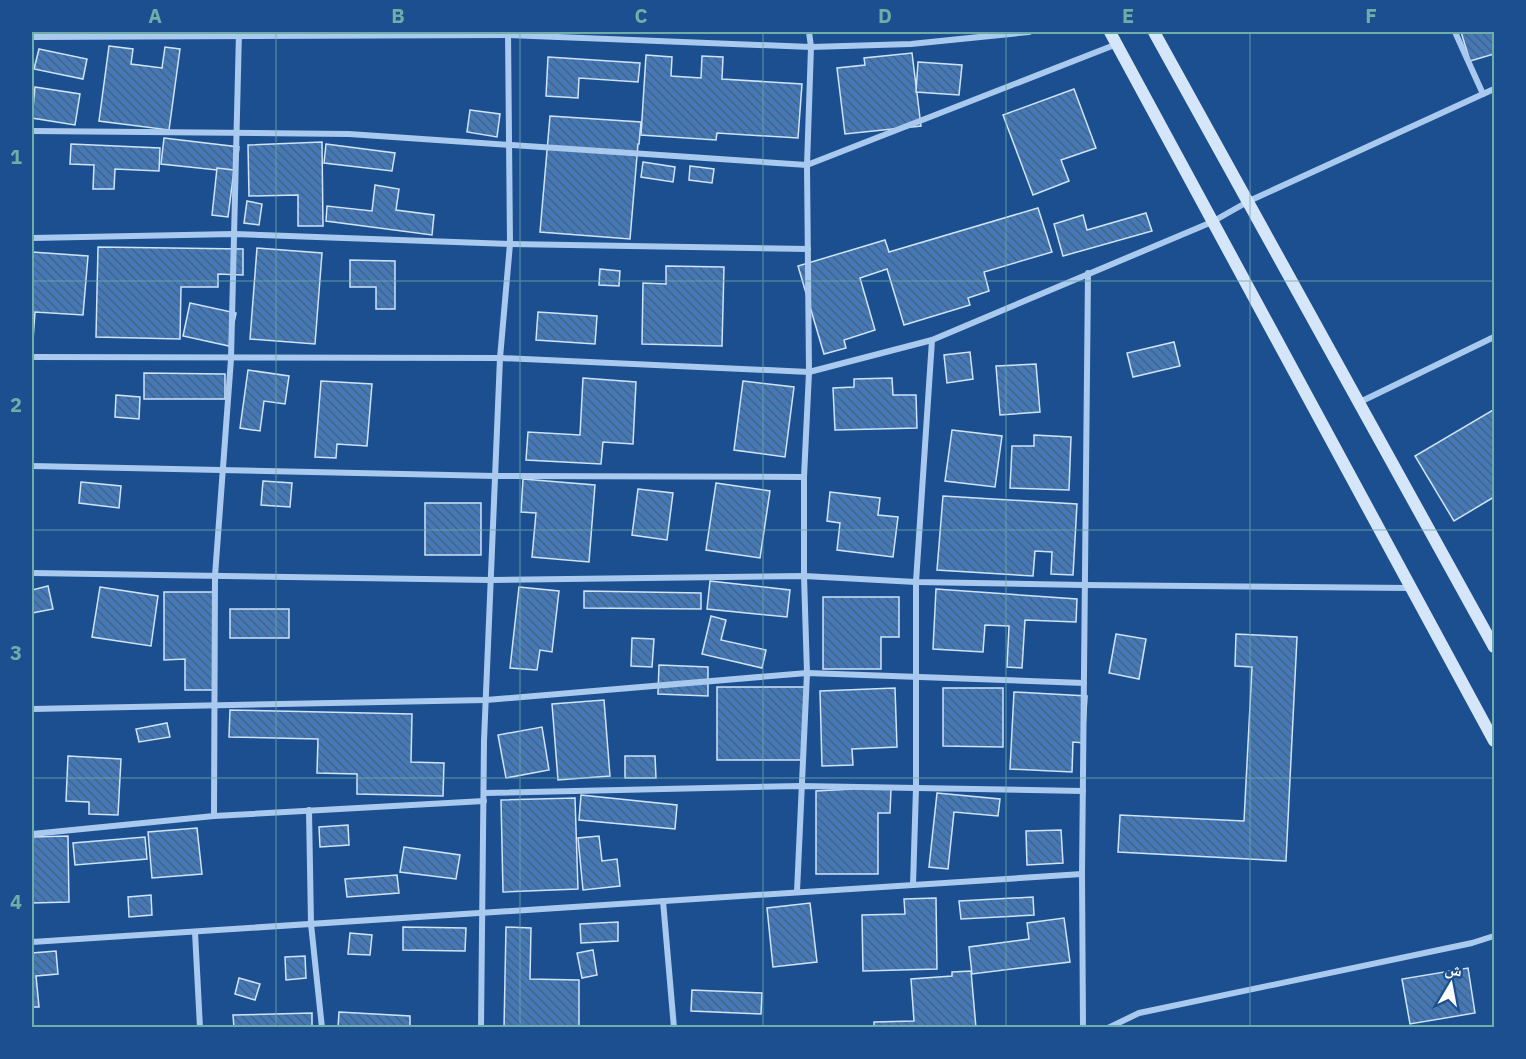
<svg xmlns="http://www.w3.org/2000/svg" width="1526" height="1059" font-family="'IBM Plex Sans','Noto Naskh Arabic',sans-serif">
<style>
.building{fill:url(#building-back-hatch);stroke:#cfe3fa;stroke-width:1.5}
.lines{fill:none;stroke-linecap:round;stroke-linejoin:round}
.minor{stroke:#a9c9ee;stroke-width:6}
.secondary{stroke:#d6e6fa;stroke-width:12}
.grid{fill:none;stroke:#6fada8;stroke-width:1.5;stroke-opacity:0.55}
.neatline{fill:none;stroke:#6fada8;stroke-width:2}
.grid-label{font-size:20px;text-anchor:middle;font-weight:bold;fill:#6fada8}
</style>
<defs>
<pattern id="building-back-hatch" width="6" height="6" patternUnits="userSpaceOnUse" patternTransform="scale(1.5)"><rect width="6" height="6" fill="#4478b7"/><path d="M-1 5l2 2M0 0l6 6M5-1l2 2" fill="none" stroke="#486282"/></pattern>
</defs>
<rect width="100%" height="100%" fill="#1b4f8f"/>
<g class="building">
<polygon points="1461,32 1494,32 1494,54 1470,61"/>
<polygon points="109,46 133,49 131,64 162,68 165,47 180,49 169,130 99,121"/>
<polygon points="39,49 87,59 83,79 34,69"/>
<polygon points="912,53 921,126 845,134 837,68 865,65 864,58"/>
<polygon points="646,55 672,57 671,76 701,78 702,56 723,57 722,79 802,84 798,138 717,133 716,140 641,135"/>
<polygon points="548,57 640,63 638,82 579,78 578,98 546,96"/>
<polygon points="918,62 962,65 959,95 916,92"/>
<polygon points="35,87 80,94 75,125 32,118"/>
<polygon points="1074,89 1096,148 1061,160 1069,181 1033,195 1003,115"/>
<polygon points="470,110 500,114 497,137 467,132"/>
<polygon points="550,116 641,122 639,144 638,144 630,239 540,232"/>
<polygon points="164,138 239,147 236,172 161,164"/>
<polygon points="322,142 323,226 298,226 298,195 249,196 248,145"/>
<polygon points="71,144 160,148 159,171 115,169 114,189 93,189 94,165 70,164"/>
<polygon points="326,144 395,153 392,171 324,163"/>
<polygon points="643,162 675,167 673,182 641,177"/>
<polygon points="690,166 714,169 712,183 689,180"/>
<polygon points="217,168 234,170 228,217 212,215"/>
<polygon points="375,185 399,189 396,210 434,215 432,235 326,221 327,206 372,211"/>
<polygon points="247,201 262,204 259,225 244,223"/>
<polygon points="1038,208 1052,252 984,272 989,291 968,298 970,305 904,325 887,269 860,278 875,330 844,340 846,348 824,354 798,266 885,240 889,252"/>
<polygon points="1146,213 1152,231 1063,256 1054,224 1083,215 1087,230"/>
<polygon points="98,247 243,249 243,275 218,274 218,287 181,287 180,339 96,337"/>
<polygon points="257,248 322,253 315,344 250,339"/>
<polygon points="32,252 88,256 83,315 35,312 33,340 32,340"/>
<polygon points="350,260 395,261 395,309 376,309 376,287 350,287"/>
<polygon points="666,266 724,267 722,346 642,344 643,283 666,284"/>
<polygon points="600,269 620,271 619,286 599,285"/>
<polygon points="190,303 236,313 229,346 183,336"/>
<polygon points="538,312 597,316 595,344 536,340"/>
<polygon points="1174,342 1180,366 1133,377 1127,353"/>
<polygon points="970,352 973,379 947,383 944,355"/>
<polygon points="1036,364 1040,412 1000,415 996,366"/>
<polygon points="248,370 289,376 285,404 264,401 260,431 240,428"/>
<polygon points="144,373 225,374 225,399 144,399"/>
<polygon points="583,378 636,382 633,444 603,442 601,464 526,460 528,432 580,435"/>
<polygon points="892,378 893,395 916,395 917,428 835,430 833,388 854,387 854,379"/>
<polygon points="321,381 372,384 367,446 337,444 336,458 315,457"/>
<polygon points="743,381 794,387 785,457 734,450"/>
<polygon points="116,395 140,397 139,419 115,417"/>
<polygon points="1493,410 1494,497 1454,521 1415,456"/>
<polygon points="952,430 1002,436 995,487 945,481"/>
<polygon points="1034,435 1071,437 1069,490 1010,488 1012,446 1034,446"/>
<polygon points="523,479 595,485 589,562 532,557 536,513 521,512"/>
<polygon points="263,481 292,483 290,507 261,505"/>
<polygon points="81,482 121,486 119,508 79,503"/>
<polygon points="716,483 770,491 760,558 706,550"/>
<polygon points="638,489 673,493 667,540 632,535"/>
<polygon points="830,492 880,498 878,515 898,517 893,557 837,550 840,523 827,521"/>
<polygon points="943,496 1077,504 1073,575 1051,574 1052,552 1035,551 1033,576 937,570"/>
<rect x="425" y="503" width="56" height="52"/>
<polygon points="710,581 790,590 787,617 707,609"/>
<polygon points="48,586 53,609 32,613 32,590"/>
<polygon points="100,587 158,596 151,646 92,637"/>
<polygon points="519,587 559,591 552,652 540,650 537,670 510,668"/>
<polygon points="936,589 1077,599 1076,622 1025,620 1022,668 1007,667 1009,626 985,625 983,652 933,649"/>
<polygon points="584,591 701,593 701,609 584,608"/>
<polygon points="164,592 213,592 213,690 185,690 185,659 164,660"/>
<polygon points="823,597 899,597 899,637 881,637 881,669 823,669"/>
<rect x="230" y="609" width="59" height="29"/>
<polygon points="711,616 726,620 721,640 766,650 762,668 702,654"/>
<polygon points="1116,634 1146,639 1139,679 1109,673"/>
<polygon points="1236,634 1297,637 1286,861 1118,852 1120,815 1244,821 1252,667 1235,666"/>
<polygon points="632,638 654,639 652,667 631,666"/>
<polygon points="659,665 708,667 708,696 658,694"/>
<rect x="717" y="687" width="88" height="73"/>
<polygon points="895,688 897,747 852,749 853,765 822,766 820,691"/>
<polygon points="943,688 1003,688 1003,747 943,746"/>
<polygon points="1014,692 1087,696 1084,743 1073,742 1072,772 1010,769"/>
<polygon points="604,700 610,776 558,780 552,704"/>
<polygon points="230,710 412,714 411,762 444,763 443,796 357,794 357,774 317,773 318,739 229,737"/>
<polygon points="167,723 170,737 139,742 136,729"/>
<polygon points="542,727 549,770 506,778 498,735"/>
<polygon points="68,756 121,759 118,815 89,814 89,802 66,801"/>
<polygon points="625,756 655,756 656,778 625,778"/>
<polygon points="853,789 891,789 890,813 878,813 878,874 816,874 816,791"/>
<polygon points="937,793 1000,799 998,816 954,812 948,869 929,867"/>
<polygon points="581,795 677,805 675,829 579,820"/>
<polygon points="575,798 578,889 503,892 501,800"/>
<polygon points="348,825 349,845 320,847 319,827"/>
<polygon points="197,828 202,874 152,878 148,832"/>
<polygon points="1061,830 1063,863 1027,865 1026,831"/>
<polygon points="68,836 69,902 32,903 32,837"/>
<polygon points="599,836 602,861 617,859 620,886 583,890 578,838"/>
<polygon points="145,837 147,859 75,865 73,843"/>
<polygon points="404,847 460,855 456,879 400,872"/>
<polygon points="397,875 399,893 347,897 345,879"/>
<polygon points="151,895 152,915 129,917 128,897"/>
<polygon points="1033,897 1034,915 961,919 959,901"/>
<polygon points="936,898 937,969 863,971 862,915 905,914 904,899"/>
<polygon points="810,903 817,962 773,967 767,908"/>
<polygon points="1064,918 1070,962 972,974 969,947 1029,939 1027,923"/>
<polygon points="618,922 618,941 581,943 580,924"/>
<polygon points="403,927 466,928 465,951 403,950"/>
<polygon points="506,927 531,928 530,979 579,980 579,1028 504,1028"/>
<polygon points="350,933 372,935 370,955 348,954"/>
<polygon points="593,950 597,975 582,978 577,953"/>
<polygon points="56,951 58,974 36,976 39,1007 32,1007 32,953"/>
<polygon points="305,956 306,978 286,980 285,957"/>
<polygon points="1468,968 1475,1013 1410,1024 1402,979"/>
<polygon points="971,971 976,1028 874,1028 874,1022 914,1021 911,979 952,976 952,972"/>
<polygon points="239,978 260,984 255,1000 235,994"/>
<polygon points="692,990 762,993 761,1014 691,1011"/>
<polygon points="339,1012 410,1016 410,1028 338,1028"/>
<polygon points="312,1013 312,1028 234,1028 233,1015"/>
</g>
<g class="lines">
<g class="minor">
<polyline points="1455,32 1483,94"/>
<polyline points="32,37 508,35 811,47 911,44 1029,32"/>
<polyline points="32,131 349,134 807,165 1117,44"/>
<polyline points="32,238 234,234 510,244 808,249"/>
<polyline points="32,357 500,358 809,372 932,340 1212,222 1249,201 1494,89"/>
<polyline points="1360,402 1494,337"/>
<polyline points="32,466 495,476 804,477"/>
<polyline points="32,573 491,580 804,576 916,582 1084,585 1411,588"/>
<polyline points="32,709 486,700 807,673 1084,683"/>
<polyline points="484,793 801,786 1083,791"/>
<polyline points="309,810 311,924 322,1028"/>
<polyline points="214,816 215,576 231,359 239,32"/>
<polyline points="32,834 214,816 484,801"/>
<polyline points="913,885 916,788 916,582 932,340"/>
<polyline points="797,892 807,673 804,576 804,477 809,372 807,165 811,47 809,32"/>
<polyline points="663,901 674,1028"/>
<polyline points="195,932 200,1028"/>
<polyline points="32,942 1082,874"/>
<polyline points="481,1028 484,741 500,358 510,244 508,32"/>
<polyline points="1083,1028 1082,874 1088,273"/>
<polyline points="1108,1028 1139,1013 1472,943 1494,936"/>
</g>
<g class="secondary">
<polyline points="1110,32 1494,741"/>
<polyline points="1154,32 1494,647"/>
</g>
</g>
<path class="grid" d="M276,32V1028M520,32V1028M763,32V1028M1006,32V1028M1250,32V1028M32,281H1494M32,530H1494M32,778H1494"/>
<rect width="1526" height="1059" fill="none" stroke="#1b4f8f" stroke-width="66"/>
<g transform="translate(1451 984) rotate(10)" stroke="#1b4f8f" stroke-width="4.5" paint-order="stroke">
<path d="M0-4.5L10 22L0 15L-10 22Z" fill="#ffffff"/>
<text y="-9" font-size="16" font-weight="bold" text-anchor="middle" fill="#ffffff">ش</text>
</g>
<rect x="33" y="33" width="1460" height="993" class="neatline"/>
<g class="grid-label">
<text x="155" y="23">A</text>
<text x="398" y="23">B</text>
<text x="641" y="23">C</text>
<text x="885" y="23">D</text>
<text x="1128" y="23">E</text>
<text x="1371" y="23">F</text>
<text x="16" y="164">1</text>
<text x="16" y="412">2</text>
<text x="16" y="660">3</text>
<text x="16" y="909">4</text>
</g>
</svg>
